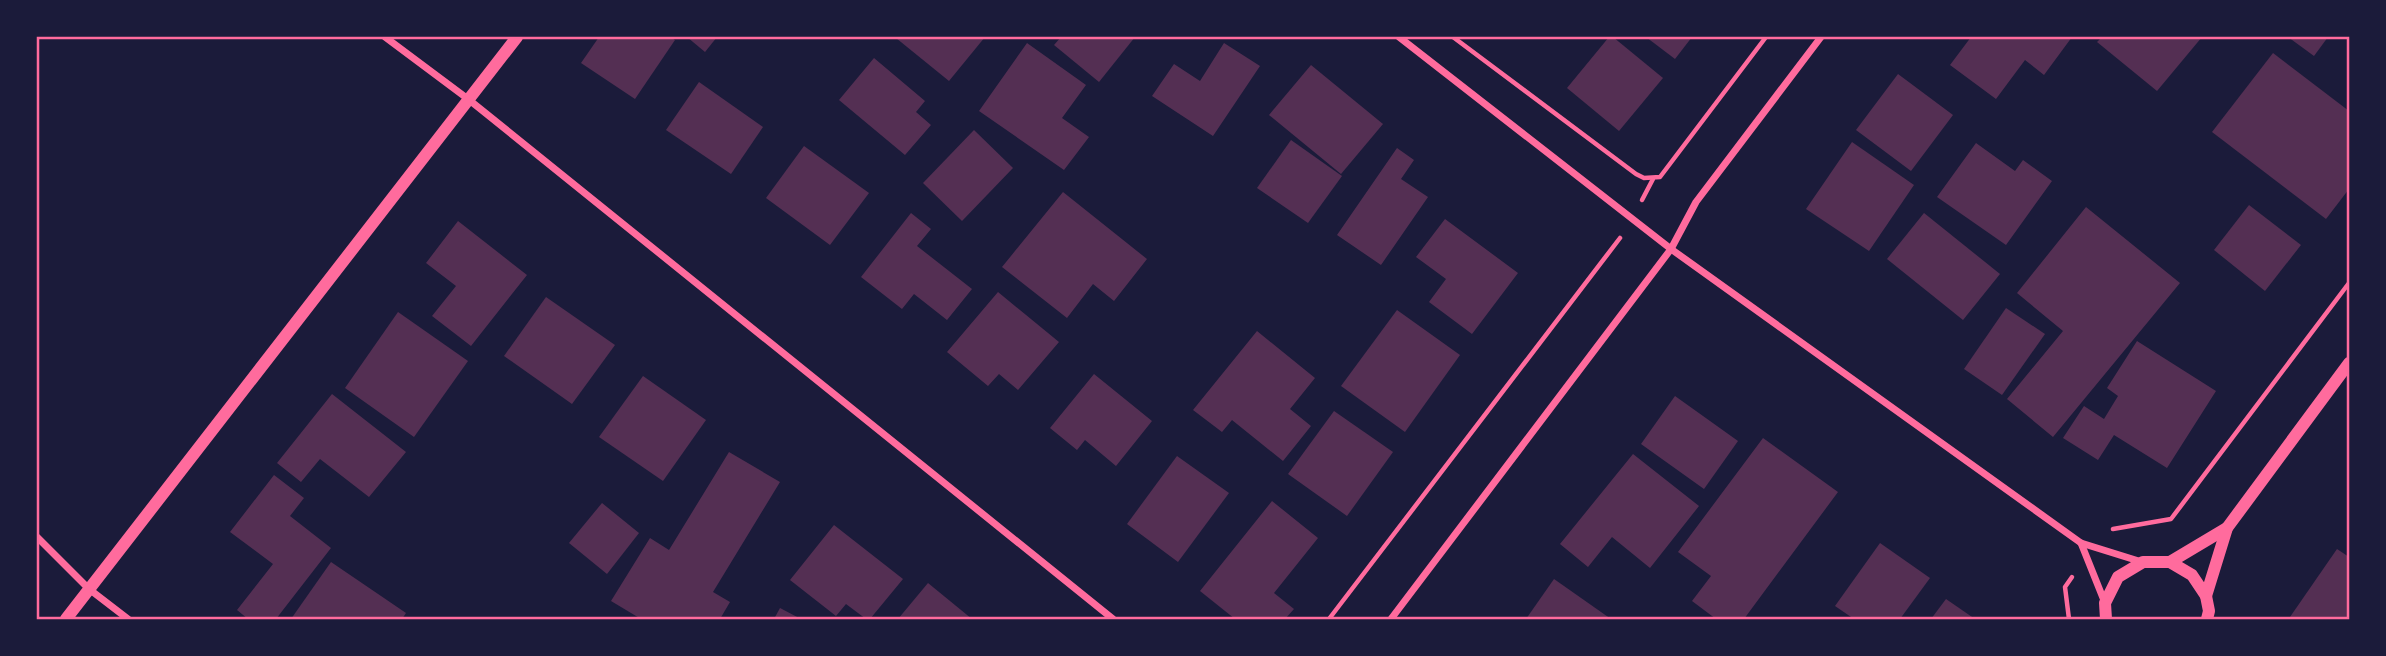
<svg xmlns="http://www.w3.org/2000/svg" width="2386" height="656" font-family="Quicksand,sans-serif">
<style>
.building{fill:#542f53}
.lines{fill:none;stroke-linecap:round;stroke-linejoin:round}
.path{stroke:#ff6b9d;stroke-width:4.5}
.minor{stroke:#ff6b9d;stroke-width:7}
.tertiary{stroke:#ff6b9d;stroke-width:12}
.neatline{fill:none;stroke:#ff6b9d;stroke-width:2.5}
</style>
<rect width="100%" height="100%" fill="#1b1b3a"/>
<g class="building">
<polygon points="599,37 670,37 675,40 635,99 581,63"/>
<polygon points="687,37 717,37 705,52"/>
<polygon points="897,37 985,37 949,81 896,38"/>
<polygon points="1061,37 1135,37 1099,82 1054,45"/>
<polygon points="1609,37 1613,37 1663,78 1619,131 1567,88"/>
<polygon points="1646,37 1692,37 1675,59"/>
<polygon points="1971,37 2072,37 2044,75 2025,60 1996,99 1950,65"/>
<polygon points="2102,37 2202,37 2157,91 2097,42"/>
<polygon points="2288,37 2328,37 2314,56"/>
<polygon points="1027,43 1086,85 1062,118 1089,137 1064,170 979,111"/>
<polygon points="1224,43 1260,66 1213,136 1152,96 1174,64 1200,81"/>
<polygon points="2273,53 2349,111 2349,189 2326,219 2212,132"/>
<polygon points="874,58 925,101 916,112 931,125 905,155 839,100"/>
<polygon points="1311,65 1383,124 1341,174 1269,115"/>
<polygon points="1898,74 1953,115 1911,171 1856,130"/>
<polygon points="699,82 763,127 731,174 666,130"/>
<polygon points="974,130 1013,168 962,221 923,183"/>
<polygon points="1291,140 1342,176 1308,223 1257,188"/>
<polygon points="1852,142 1914,185 1869,251 1806,209"/>
<polygon points="1976,143 2015,171 2023,160 2052,181 2006,245 1937,197"/>
<polygon points="804,146 869,193 830,245 766,198"/>
<polygon points="1397,148 1414,160 1401,179 1428,197 1381,265 1337,235"/>
<polygon points="1063,192 1147,259 1114,301 1093,284 1067,318 1002,267"/>
<polygon points="2249,205 2301,245 2265,291 2214,250"/>
<polygon points="2086,207 2180,283 2053,437 2007,399 2063,331 2017,293"/>
<polygon points="911,213 931,229 917,246 972,289 947,320 914,294 902,309 861,277"/>
<polygon points="1924,213 2000,274 1963,320 1887,259"/>
<polygon points="1445,219 1518,273 1472,334 1429,302 1446,279 1416,257"/>
<polygon points="458,221 527,275 471,346 432,316 456,286 426,263"/>
<polygon points="998,292 1059,342 1018,390 999,374 988,386 947,352"/>
<polygon points="546,297 615,345 572,404 504,356"/>
<polygon points="2006,308 2045,334 2002,395 1964,369"/>
<polygon points="1397,310 1460,355 1405,432 1341,386"/>
<polygon points="398,312 468,361 414,437 345,388"/>
<polygon points="1257,331 1315,378 1290,409 1311,426 1283,461 1232,420 1222,432 1193,410"/>
<polygon points="2137,341 2216,391 2167,468 2114,435 2098,460 2063,438 2084,406 2104,419 2118,396 2107,388"/>
<polygon points="1094,374 1152,421 1116,466 1085,440 1077,450 1050,428"/>
<polygon points="643,376 706,420 663,481 599,437"/>
<polygon points="332,394 406,452 369,497 320,459 301,482 277,463"/>
<polygon points="1675,396 1738,441 1704,489 1641,444"/>
<polygon points="1334,411 1393,452 1347,516 1288,474"/>
<polygon points="1763,438 1838,492 1744,619 1716,619 1692,601 1711,576 1678,552"/>
<polygon points="729,452 780,482 713,592 730,602 720,619 641,619 611,601 650,538 669,550"/>
<polygon points="1633,454 1699,506 1650,568 1612,537 1588,567 1560,544"/>
<polygon points="1177,456 1229,493 1178,562 1127,524"/>
<polygon points="274,475 304,498 290,516 331,548 276,619 248,619 237,610 273,564 230,532"/>
<polygon points="1272,501 1318,538 1274,593 1294,609 1285,619 1235,619 1200,591"/>
<polygon points="602,503 639,533 607,574 569,543"/>
<polygon points="834,525 903,579 870,619 866,619 846,604 836,616 790,580"/>
<polygon points="1880,543 1930,578 1900,619 1854,619 1835,606"/>
<polygon points="2337,549 2349,557 2349,619 2294,619 2290,617"/>
<polygon points="331,562 406,613 402,619 291,619"/>
<polygon points="1554,579 1611,619 1526,619"/>
<polygon points="928,583 972,619 898,619"/>
<polygon points="1946,599 1975,619 1931,619"/>
<polygon points="780,608 801,619 774,619"/>
</g>
<g class="lines">
<g class="path">
<polyline points="1453,37 1636,174 1644,178 1660,177 1766,37"/>
<polyline points="1642,200 1653,179"/>
<polyline points="2113,529 2171,519 2349,283"/>
<polyline points="1329,619 1620,238"/>
<polyline points="2069,619 2065,587 2072,577"/>
</g>
<g class="minor">
<polyline points="385,37 468,99 1113,619"/>
<polyline points="1399,37 1671,249 2081,543 2142,562"/>
<polyline points="37,537 89,589 128,619"/>
<polyline points="2081,543 2105,603"/>
<polyline points="1391,619 1671,249 1696,202 1821,37"/>
</g>
<g class="tertiary">
<polyline points="2170,562 2227,528"/>
<polyline points="2206,596 2227,528 2349,363"/>
<polyline points="66,619 517,37"/>
<polyline points="2106,619 2105,603 2118,577 2143,562 2170,562 2192,575 2206,596 2209,611 2207,619"/>
</g>
</g>
<rect width="2386" height="656" fill="none" stroke="#1b1b3a" stroke-width="77"/>
<rect x="38" y="38" width="2310" height="580" class="neatline"/>
</svg>
